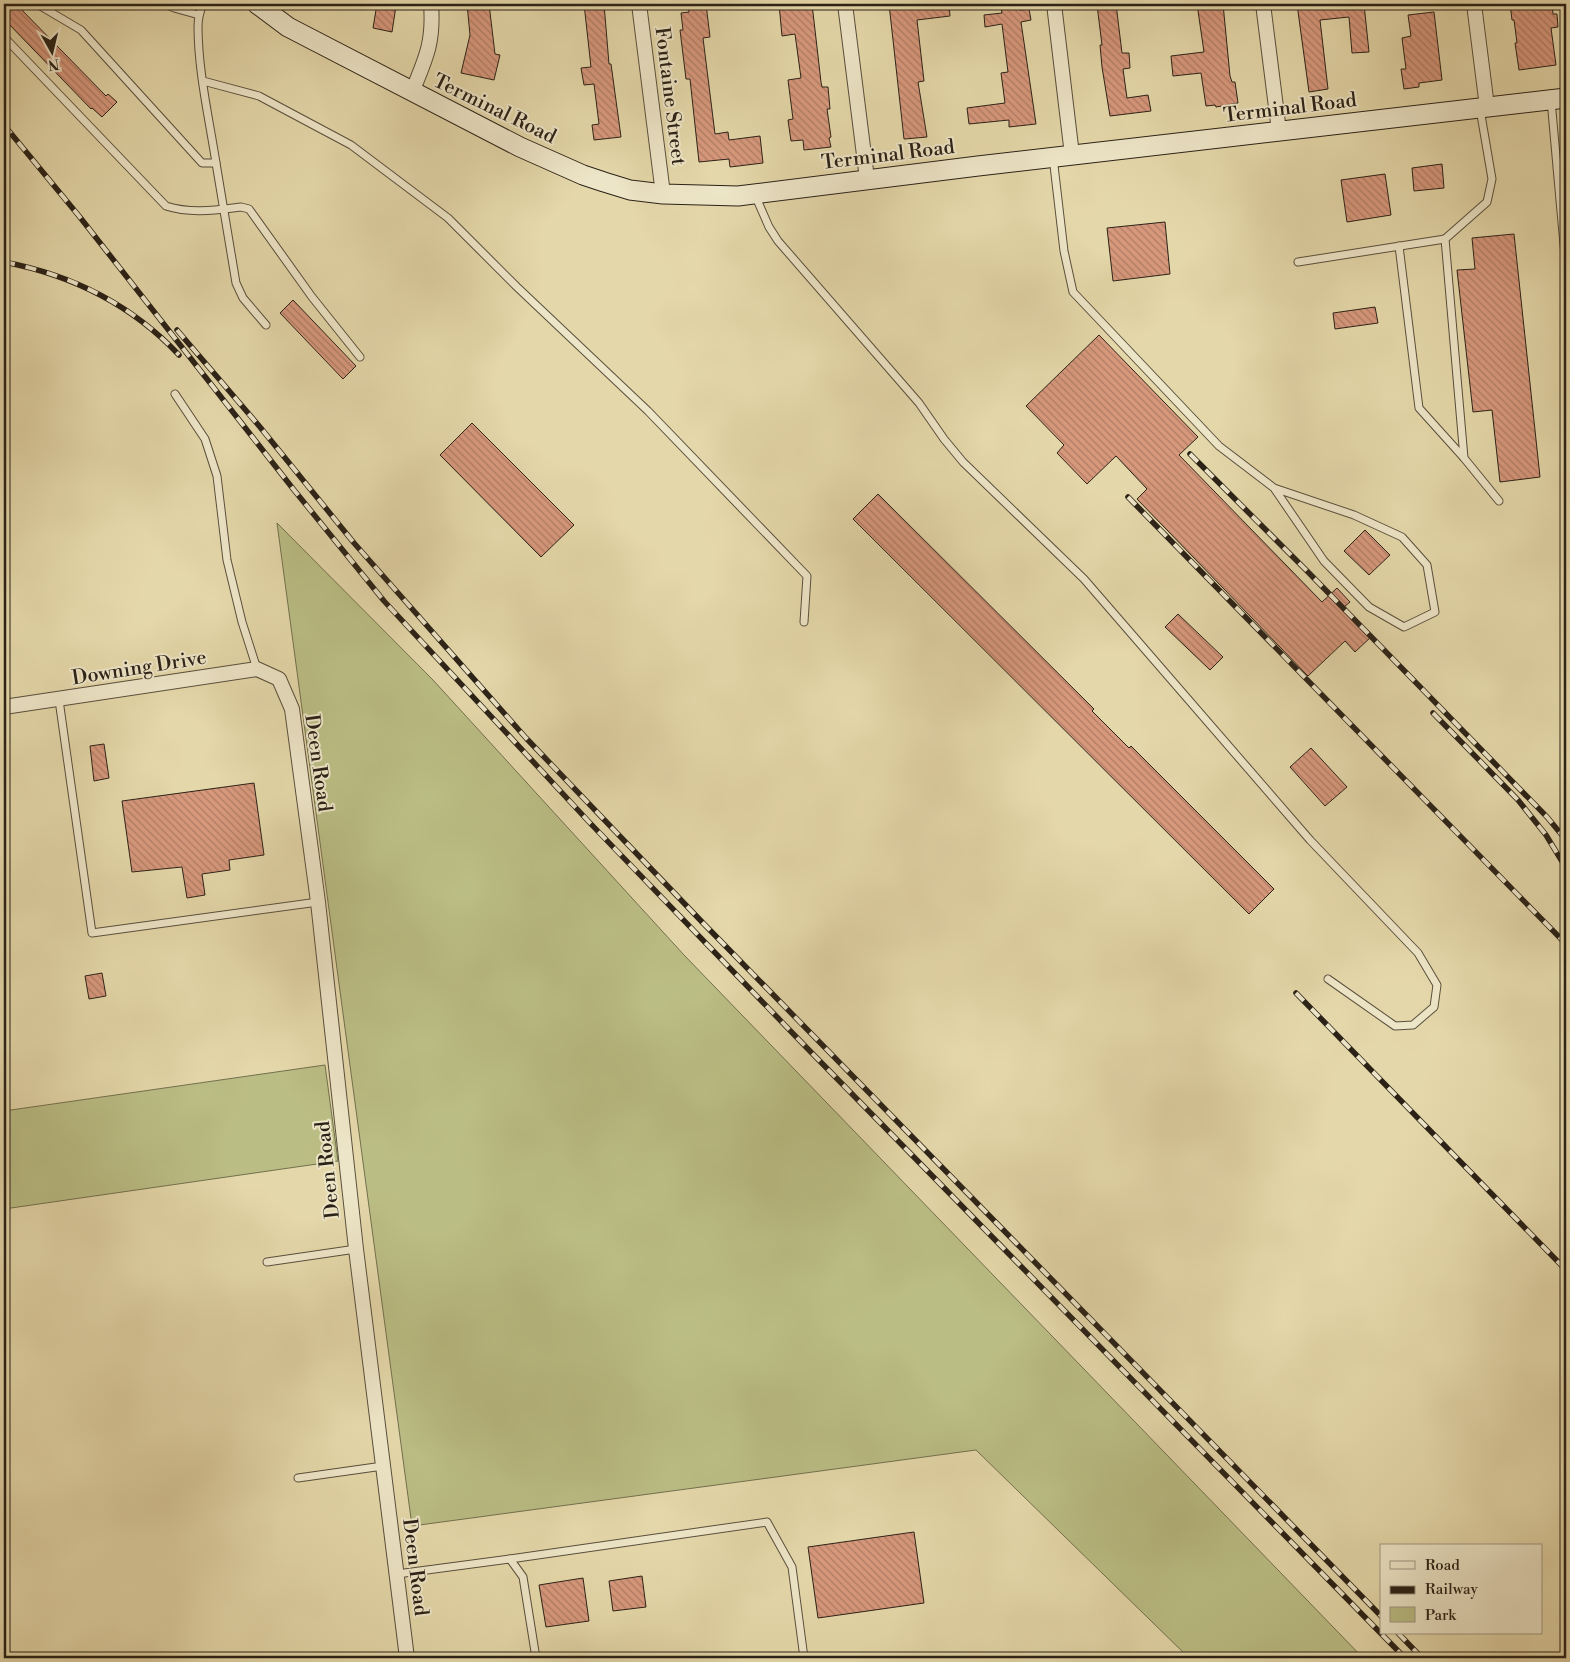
<svg xmlns="http://www.w3.org/2000/svg" width="1570" height="1662" font-family="'Libre Bodoni',serif">
<style>
.green{fill:#babd84;stroke:#72704e}
.building{fill:url(#building-back-hatch);stroke:#2b2217}
.lines{fill:none;stroke-linecap:round;stroke-linejoin:round}
.lane-casing{stroke:#594f3c;stroke-width:9}
.street-casing{stroke:#594f3c;stroke-width:16}
.secondary-casing{stroke:#2b2217;stroke-width:21}
.lane{stroke:#ede5c7;stroke-width:7}
.street{stroke:#ede5c7;stroke-width:14}
.secondary{stroke:#ede5c7;stroke-width:19}
.rail-casing{stroke:#2b2217;stroke-width:5.5}
.rail{stroke:#ede5c7;stroke-width:4;stroke-dasharray:11;stroke-linecap:butt}
.labels{text-anchor:middle;stroke-width:4;stroke-linejoin:round;paint-order:stroke}
.street-label{font-size:20px;fill:#2b2217;stroke:#ede5c7}
</style>
<defs>
<pattern id="building-back-hatch" width="6" height="6" patternUnits="userSpaceOnUse" patternTransform="scale(1.25)"><rect width="6" height="6" fill="#d7987c"/><path d="M-1 5l2 2M0 0l6 6M5-1l2 2" fill="none" stroke="#af7c65"/></pattern>
</defs>
<rect width="100%" height="100%" fill="#e4d7a9"/>
<filter id="stains"><feTurbulence type="fractalNoise" baseFrequency=".004" numOctaves="4"/><feColorMatrix values="0 0 0 0 .2 0 0 0 0 .09 0 0 0 0 .02 0 0 0 .5 -.17"/></filter>
<radialGradient id="worn" r=".72"><stop offset=".6" stop-color="#630" stop-opacity="0"/><stop offset="1" stop-color="#630" stop-opacity=".3"/></radialGradient>
<g class="green">
<polygon points="277,523 433,680 684,955 1363,1658 1189,1658 976,1450 412,1526"/>
<polygon points="325,1065 338,1161 4,1209 4,1111"/>
</g>
<g class="building">
<polygon points="4,4 16,4 106,96 108,94 117,102 102,117 92,108 91,109 4,19"/>
<polygon points="377,4 396,6 392,32 373,28"/>
<polygon points="467,4 489,4 495,54 500,55 494,80 461,73 470,35"/>
<polygon points="584,4 604,4 609,64 611,64 621,137 594,140 592,125 599,124 594,84 584,85 581,68 591,67"/>
<polygon points="688,4 706,4 710,37 703,38 715,134 728,132 729,140 760,136 763,163 730,167 729,159 699,162 690,79 686,79 680,30 683,30 681,13 689,12"/>
<polygon points="779,4 812,4 821,82 822,87 828,87 830,109 827,109 831,137 829,138 831,147 804,150 803,140 791,141 788,120 793,119 788,80 801,78 795,34 782,36"/>
<polygon points="889,4 917,4 917,6 949,4 950,16 917,20 924,81 918,82 927,137 904,139"/>
<polygon points="1000,4 1019,4 1020,10 1029,9 1031,20 1021,22 1036,124 1009,127 1009,120 969,124 967,108 1005,103 1001,73 1008,72 1002,24 985,27 984,15 1002,13"/>
<polygon points="1116,4 1122,53 1129,53 1130,68 1123,69 1127,98 1148,95 1151,111 1110,116 1102,67 1100,45 1102,45 1097,5"/>
<polygon points="1197,4 1223,4 1230,76 1232,82 1235,82 1238,103 1216,107 1215,105 1206,106 1201,73 1173,76 1171,56 1204,52"/>
<polygon points="1297,4 1364,4 1369,52 1352,53 1349,17 1320,20 1328,89 1309,92"/>
<polygon points="1510,4 1552,4 1553,14 1557,14 1558,27 1551,28 1556,65 1519,70 1515,43 1517,43 1514,20 1512,20"/>
<polygon points="1434,12 1442,80 1419,83 1419,87 1404,89 1401,69 1406,69 1402,38 1411,36 1408,15"/>
<polygon points="1442,164 1444,188 1414,191 1412,168"/>
<polygon points="1385,174 1391,215 1347,222 1341,180"/>
<polygon points="1165,222 1170,274 1113,281 1107,228"/>
<polygon points="1514,234 1540,477 1500,482 1492,410 1473,412 1457,270 1475,269 1472,238"/>
<polygon points="293,300 356,366 343,379 280,313"/>
<polygon points="1375,307 1378,323 1335,329 1333,313"/>
<polygon points="1099,335 1198,437 1179,455 1322,602 1337,588 1350,602 1344,607 1372,636 1355,652 1345,641 1308,676 1137,499 1147,489 1116,456 1087,484 1057,453 1064,445 1026,406"/>
<polygon points="472,423 574,525 541,557 440,455"/>
<polygon points="878,494 1094,709 1092,711 1129,748 1131,746 1274,889 1249,914 853,519"/>
<polygon points="1365,530 1390,555 1369,575 1344,551"/>
<polygon points="1178,614 1223,657 1210,670 1165,627"/>
<polygon points="104,744 109,778 94,781 90,746"/>
<polygon points="1311,748 1347,787 1325,806 1290,767"/>
<polygon points="254,783 264,855 229,860 230,870 202,874 205,895 187,898 182,867 132,872 122,801"/>
<polygon points="102,973 106,996 89,999 85,976"/>
<polygon points="914,1532 924,1603 818,1618 808,1547"/>
<polygon points="642,1576 646,1607 613,1611 609,1581"/>
<polygon points="583,1578 589,1621 546,1627 539,1585"/>
</g>
<g class="lines">
<g class="lane-casing">
<g id="lane">
<path d="M37,4L81,30L202,163H216C209,118 198,71 198,26C198,18 200,11 203,4"/>
<polyline points="165,4 174,8 199,15"/>
<path d="M4,37L166,206C191,214 216,210 241,207L249,209L312,297L360,357"/>
<polyline points="203,81 259,96 351,145 448,218 517,287 648,411 807,576 804,622"/>
<polyline points="1551,100 1566,267"/>
<polyline points="1480,109 1492,179 1487,202 1445,239 1464,458 1499,501"/>
<polyline points="1053,157 1064,251 1073,292 1219,446 1274,488 1354,515 1402,537 1427,565 1435,612 1404,627 1369,607 1324,561 1274,488"/>
<polyline points="216,163 236,283 243,298 266,325"/>
<polyline points="755,195 769,227 778,241 919,403 944,439 963,462 1084,579 1310,840 1418,953 1437,985 1434,1007 1413,1025 1395,1026 1328,979"/>
<polyline points="1399,246 1419,408 1464,458"/>
<polyline points="1298,262 1445,239"/>
<polyline points="175,394 205,439 217,476 227,560 242,622 257,669"/>
<polyline points="59,700 92,933 318,902"/>
<polyline points="267,1262 356,1249"/>
<polyline points="298,1478 383,1466"/>
<polyline points="510,1559 767,1522 792,1567 804,1658"/>
<polyline points="397,1574 510,1559 523,1577 536,1658"/>
</g>
</g>
<g class="street-casing">
<g id="street">
<polyline points="639,4 663,194"/>
<polyline points="845,4 867,179"/>
<polyline points="1054,4 1072,155"/>
<polyline points="1263,4 1279,131"/>
<polyline points="1474,4 1487,107"/>
<path d="M412,92C426,58 434,42 431,4"/>
<polyline points="4,707 257,669 279,679 292,709 318,902 356,1249 407,1658"/>
</g>
</g>
<g class="secondary-casing">
<polyline id="secondary" points="257,4 288,27 520,147 583,175 604,182 630,190 663,194 738,196 978,166 1566,98"/>
</g>
<use href="#lane" class="lane"/>
<use href="#street" class="street"/>
<use href="#secondary" class="secondary"/>
<g class="rail-casing">
<g id="rail">
<polyline points="4,125 79,216 294,490 384,601 590,823 805,1046 1405,1658"/>
<path d="M4,262C72,275 131,304 179,355"/>
<polyline points="177,330 260,427 354,543 526,738 703,923 1381,1616"/>
<polyline points="1190,454 1309,573 1547,817 1566,840"/>
<polyline points="1128,497 1566,944"/>
<polyline points="1433,713 1518,800 1546,835 1566,868"/>
<polyline points="1296,993 1566,1270"/>
<polyline points="1398,1633 1422,1658"/>
</g>
</g>
<use href="#rail" class="rail"/>
</g>
<g class="labels">
<g class="street-label">
<text transform="translate(671 96) rotate(83)" y="7">Fontaine Street</text>
<text transform="translate(1290 107) rotate(-7)" y="7">Terminal Road</text>
<text transform="translate(495 108) rotate(26)" y="7">Terminal Road</text>
<text transform="translate(888 154) rotate(-7)" y="7">Terminal Road</text>
<text transform="translate(139 667) rotate(-9)" y="7">Downing Drive</text>
<text transform="translate(319 763) rotate(82)" y="7">Deen Road</text>
<text transform="translate(327 1170) rotate(-96)" y="7">Deen Road</text>
<text transform="translate(416 1567) rotate(83)" y="7">Deen Road</text>
</g>
</g>
<rect width="1570" height="1662" fill="none" stroke="#e4d7a9" stroke-width="20"/>
<rect x="5" y="5" width="1560" height="1652" fill="none" stroke="#2b2217" stroke-width="2.5"/>
<rect x="10" y="10" width="1550" height="1642" fill="none" stroke="#2b2217"/>
<rect x="1380" y="1544" width="162" height="90" fill="#ede5c7" stroke="#9f9781"/>
<rect x="1390" y="1561" width="25" height="8" fill="#ede5c7" stroke="#9f9781"/>
<text x="1425" y="1570" font-size="15" fill="#2b2217">Road</text>
<rect x="1390" y="1586" width="25" height="8" fill="#2b2217" stroke="#9f9781"/>
<text x="1425" y="1594" font-size="15" fill="#2b2217">Railway</text>
<rect x="1390" y="1607" width="25" height="15" fill="#babd84" stroke="#9f9781"/>
<text x="1425" y="1620" font-size="15" fill="#2b2217">Park</text>
<g transform="translate(52 52) rotate(172)" stroke="#ede5c7" stroke-width="4" paint-order="stroke">
<path d="M0-4L9 19L0 12L-9 19Z" fill="#2b2217"/>
<text y="-8" font-size="14" font-weight="bold" text-anchor="middle" fill="#2b2217">N</text>
</g>
<rect width="100%" height="100%" filter="url(#stains)"/>
<rect width="100%" height="100%" fill="url(#worn)"/>
</svg>
